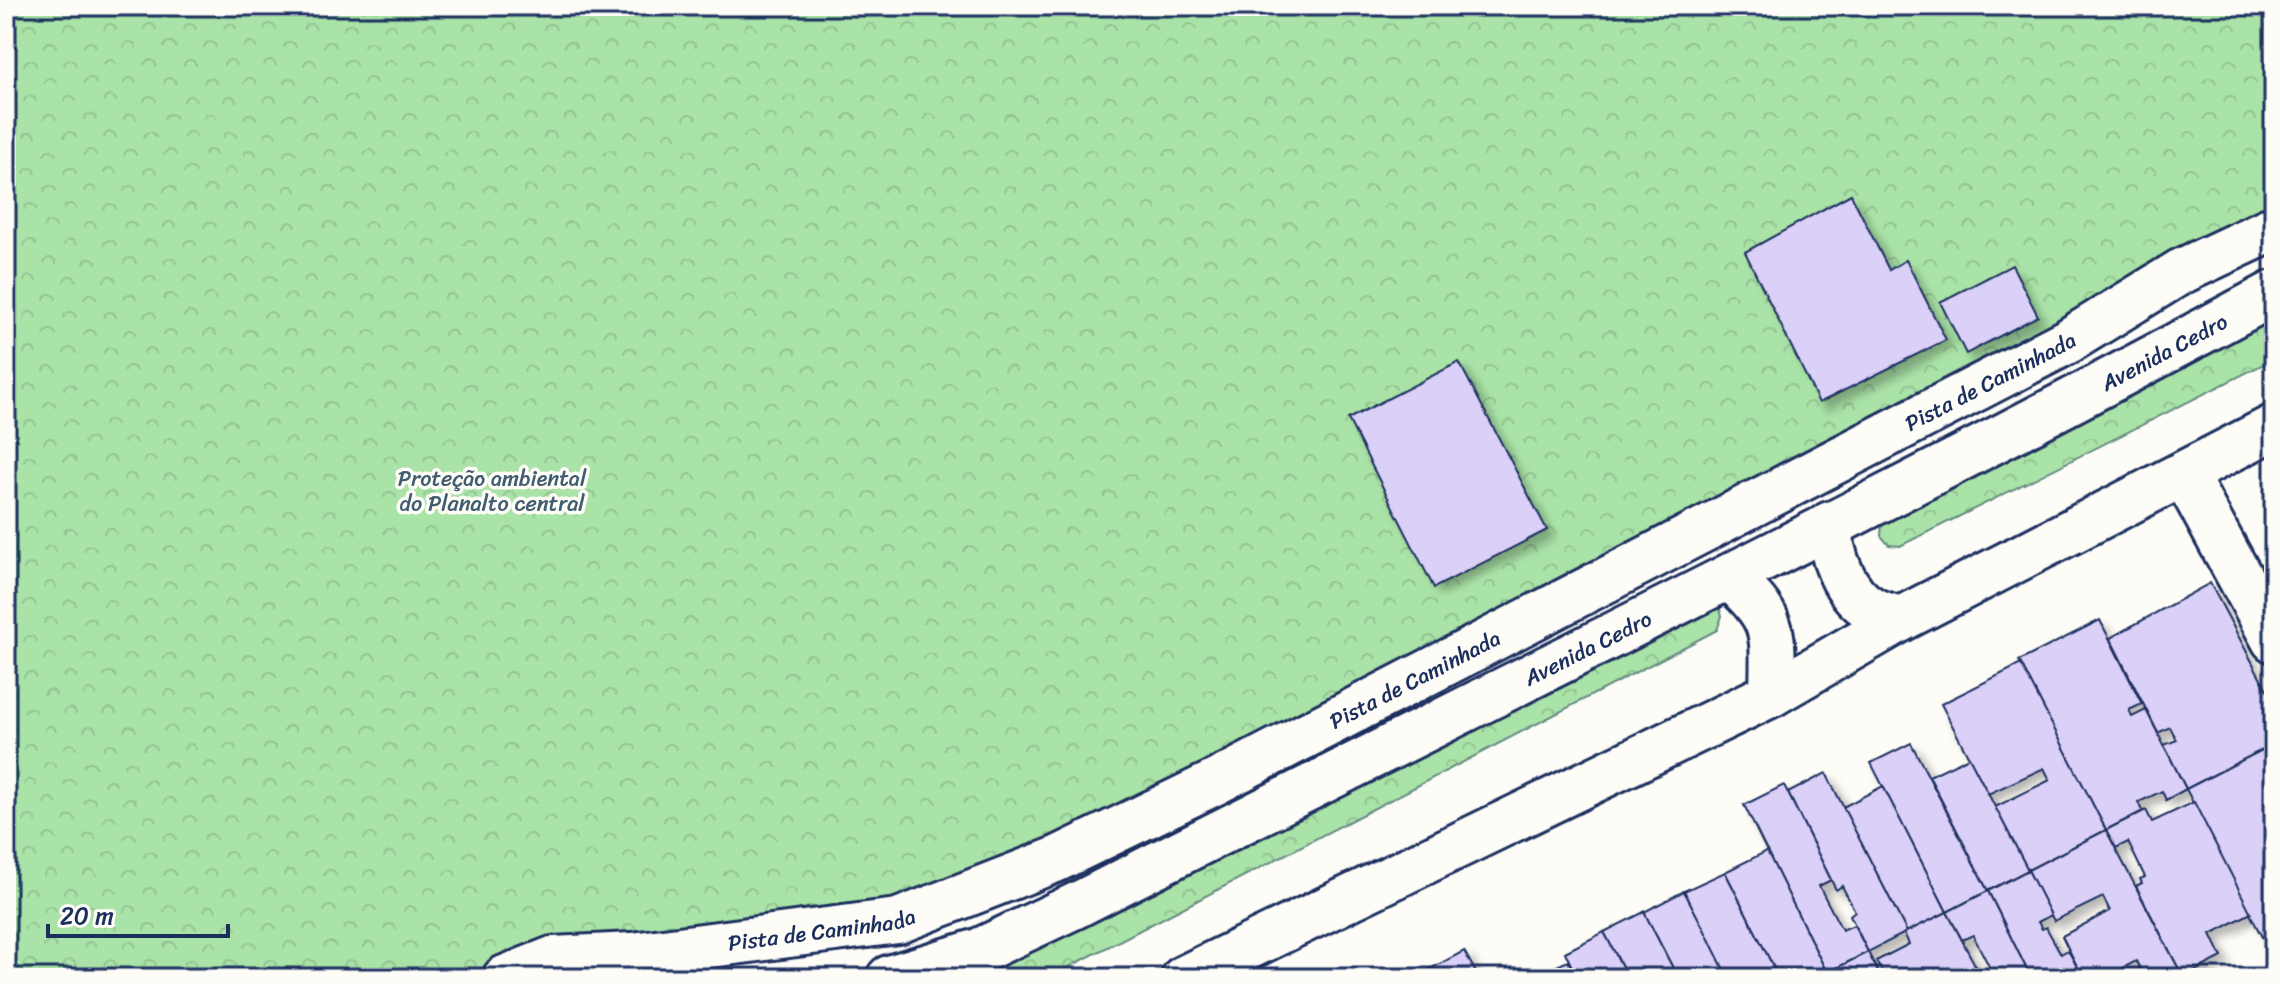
<svg xmlns="http://www.w3.org/2000/svg" width="2280" height="984" font-family="Sriracha,sans-serif">
<style>
.forest{fill:url(#forest-crowns);stroke:#628982;stroke-width:2}
.building{fill:#dbd0f8;stroke:#1b2f5e;stroke-width:2;filter:url(#shadow)}
.lines{fill:none;stroke-linecap:round;stroke-linejoin:round}
.minor-casing{stroke:#1b2f5e;stroke-width:50}
.minor{stroke:#fdfcf7;stroke-width:44}
.labels{text-anchor:middle;stroke-width:7;stroke-linejoin:round;paint-order:stroke}
.street-label{font-size:22px;fill:#1b2f5e;stroke:#fdfcf7}
.park-label{font-size:22px;fill:#3f5c70;stroke:#fdfcf7}
</style>
<defs>
<pattern id="forest-crowns" width="20" height="18" patternUnits="userSpaceOnUse" patternTransform="scale(2)"><rect width="20" height="18" fill="#aae3a7"/><path d="M2 6a3 3 0 1 1 6 0M12 15a3 3 0 1 1 6 0" fill="none" stroke="#92c392"/></pattern>
<filter id="shadow"><feDropShadow dx="7" dy="7" stdDeviation="4" flood-color="#0004"/></filter>
</defs>
<rect width="100%" height="100%" fill="#fdfcf7"/>
<filter id="ink" filterUnits="userSpaceOnUse"><feTurbulence type="fractalNoise" baseFrequency=".0125" numOctaves="2"/><feDisplacementMap in="SourceGraphic" scale="16" xChannelSelector="R" yChannelSelector="G"/><feConvolveMatrix kernelMatrix="1 2 1 2 8 2 1 2 1" color-interpolation-filters="sRGB"/></filter>
<g filter="url(#ink)">
<g class="forest">
<polygon points="6,6 2274,6 2274,235 898,921 560,978 6,978"/>
<polygon points="2274,319 2274,359 1900,546 1889,545 1881,536 1882,523 1891,513"/>
<polygon points="1717,600 1722,616 1717,630 1048,978 965,978 992,969 1693,607"/>
</g>
<g class="building">
<polygon points="1851,194 1889,270 1906,260 1946,340 1819,403 1745,252"/>
<polygon points="2012,265 2038,316 1966,354 1940,302"/>
<polygon points="1459,362 1547,530 1434,588 1348,419"/>
<polygon points="2210,583 2274,703 2274,744 2186,789 2164,745 2177,740 2170,727 2158,733 2110,638"/>
<polygon points="2100,620 2142,704 2129,710 2132,717 2146,710 2186,789 2166,800 2162,791 2139,802 2143,811 2106,830 2019,661"/>
<polygon points="2021,664 2106,830 2028,870 1995,807 2050,780 2044,768 1988,794 1941,704"/>
<polygon points="1911,743 1988,891 1947,912 1871,763"/>
<polygon points="2274,744 2274,930 2262,937 2186,789"/>
<polygon points="1969,757 2028,870 1988,891 1929,776"/>
<polygon points="1826,773 1907,932 1868,952 1850,915 1855,911 1842,886 1836,890 1788,793"/>
<polygon points="1784,785 1831,880 1819,886 1842,930 1854,925 1868,952 1827,973 1744,805"/>
<polygon points="1883,786 1947,912 1907,932 1843,807"/>
<polygon points="2194,802 2251,913 2211,934 2222,957 2183,977 2136,886 2142,883 2140,879 2145,877 2128,842 2116,848 2106,830 2146,810 2152,822"/>
<polygon points="2106,830 2183,977 2182,978 2145,978 2136,961 2104,978 2083,978 2062,936 2110,911 2103,897 2054,921 2036,887 2028,870"/>
<polygon points="1767,851 1827,973 1817,978 1779,978 1725,872"/>
<polygon points="2028,870 2051,915 2038,922 2042,929 2046,927 2061,954 2068,950 2083,978 2031,978 2030,976 1988,891"/>
<polygon points="1725,872 1779,978 1728,978 1684,891"/>
<polygon points="1684,891 1705,931 1728,978 1678,978 1644,912"/>
<polygon points="1988,891 2030,976 2031,978 1995,978 1973,935 1962,940 1947,912"/>
<polygon points="1644,912 1678,978 1628,978 1604,932"/>
<polygon points="1947,912 1982,978 1885,978 1876,961 1909,944 1904,933"/>
<polygon points="1604,932 1628,978 1577,978 1565,952"/>
<polygon points="1464,951 1479,978 1413,978"/>
<polygon points="1868,952 1881,978 1830,978 1827,973"/>
<polygon points="1568,961 1577,978 1530,978"/>
</g>
<g class="lines">
<g class="minor-casing">
<g id="minor">
<polyline points="2184,474 2274,640"/>
<path d="M1830,524C1830,555 1844,593 1871,609C1879,614 1891,616 1901,619"/>
<path d="M1729,577C1778,620 1773,632 1772,694"/>
<path id="s1" d="M505,978L553,959L632,955L898,921L1055,860L1214,783L2068,341L2180,272L2274,228"/>
<path id="s2" d="M889,978L979,951L1079,904C1478,701 1880,506 2274,293"/>
<polyline points="1184,978 1772,694 1901,619 2274,427"/>
</g>
</g>
<use href="#minor" class="minor"/>
</g>
</g>
<g class="labels">
<g class="street-label">
<text dy="8" stroke="none"><textPath href="#s2" startOffset="1422">Avenida Cedro</textPath></text>
<text dy="8" stroke="none"><textPath href="#s1" startOffset="1618">Pista de Caminhada</textPath></text>
<text dy="8" stroke="none"><textPath href="#s2" startOffset="774">Avenida Cedro</textPath></text>
<text dy="8" stroke="none"><textPath href="#s1" startOffset="970">Pista de Caminhada</textPath></text>
<text dy="8" stroke="none"><textPath href="#s1" startOffset="322">Pista de Caminhada</textPath></text>
</g>
<g class="park-label">
<text x="492" y="486">Proteção ambiental<tspan x="492" dy="25">do Planalto central</tspan></text>
</g>
</g>
<rect width="2280" height="984" fill="none" stroke="#fdfcf7" stroke-width="32"/>
<rect x="16" y="16" width="2248" height="952" fill="none" stroke="#1b2f5e" stroke-width="3" filter="url(#ink)"/>
<path d="M48 924v12h180v-12" fill="none" stroke="#1b2f5e" stroke-width="4"/>
<text x="60" y="924" font-size="24" fill="#1b2f5e" stroke="#fdfcf7" stroke-width="6" paint-order="stroke">20 m</text>
</svg>
